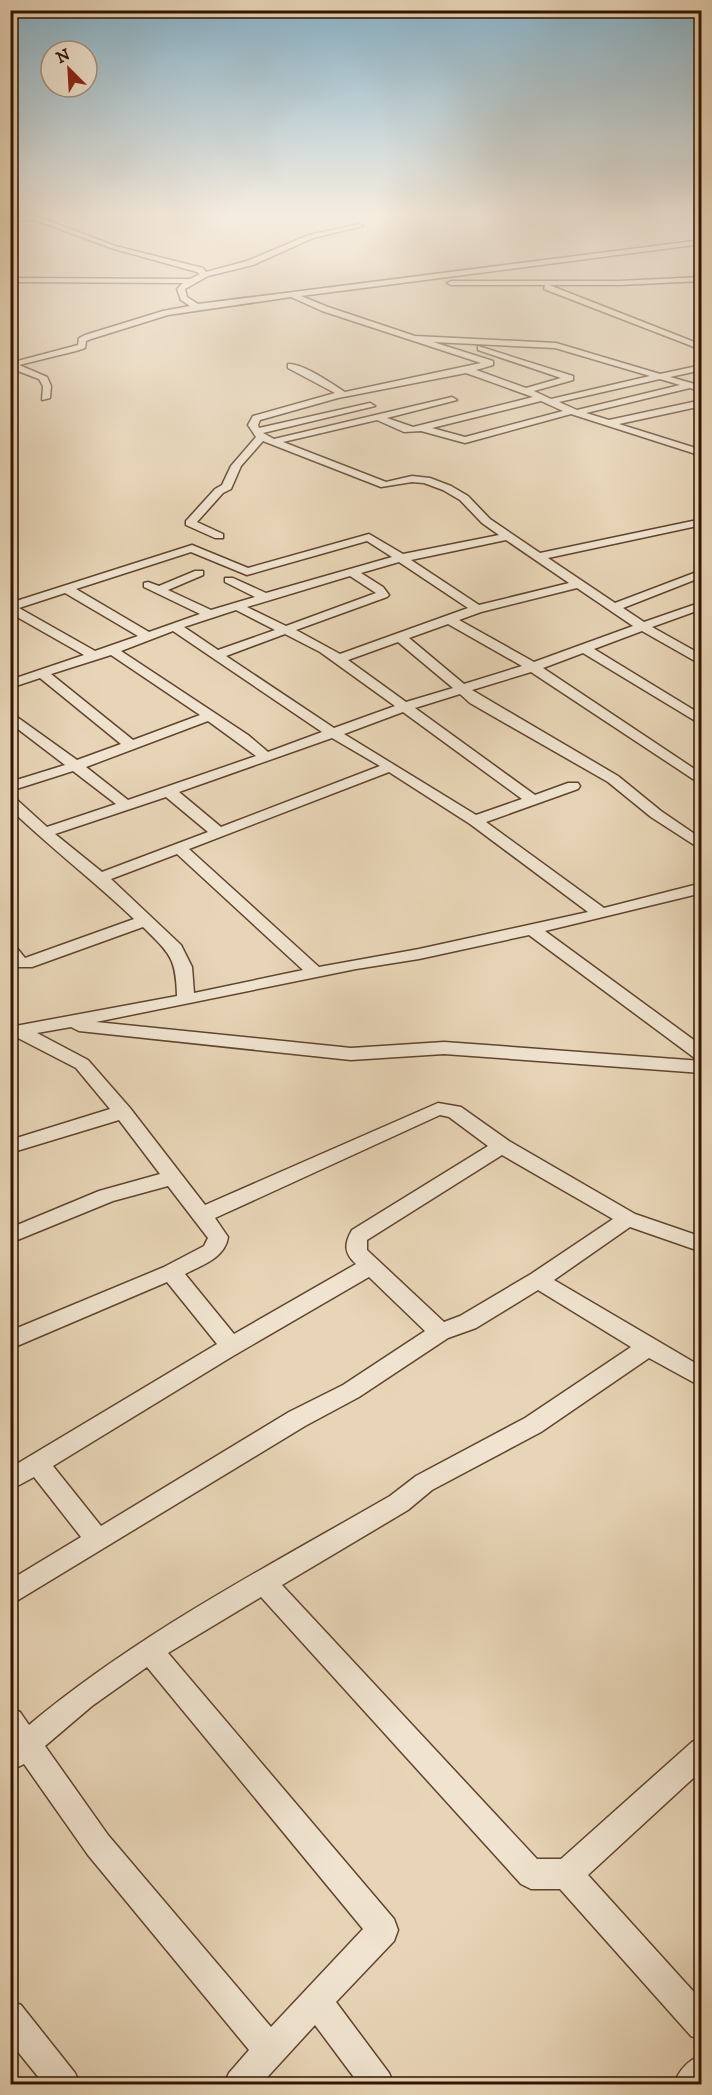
<svg xmlns="http://www.w3.org/2000/svg" width="712" height="2095" font-family="'IM FELL DW Pica',serif">
<style>
.lines{fill:none;stroke-linecap:round;stroke-linejoin:round}
.street-casing{stroke:#60442e;stroke-width:3}
.street{fill:#f0e4d0;fill-rule:evenodd}
</style>
<rect width="100%" height="100%" fill="#e8d5b7"/>
<filter id="stains"><feTurbulence type="fractalNoise" baseFrequency=".00333" numOctaves="4"/><feColorMatrix values="0 0 0 0 .2 0 0 0 0 .09 0 0 0 0 .02 0 0 0 .5 -.17"/></filter>
<radialGradient id="worn" r=".72"><stop offset=".6" stop-color="#630" stop-opacity="0"/><stop offset="1" stop-color="#630" stop-opacity=".3"/></radialGradient>
<g class="lines">
<g class="street-casing">
<g id="street">
<path d="M36,216L115,246L203,268L206,272L247,261L309,235L360,224L363,226L313,238L253,265L208,276L185,289L187,297L198,304L702,240V244L301,296L328,307L415,336L556,343L660,374L702,365V370L670,377L702,386V392L690,388L586,413L609,420L702,400V406L619,424L702,450V456L571,414L465,443L421,431L404,432L377,420L283,442L386,482L412,476L430,478L451,486L468,496L490,519L540,553L702,519V525L548,558L615,603L702,570V577L623,608L644,622L702,602V609L652,627L702,655V665L642,631L594,649L702,715V725L583,653L543,668L702,774V785L531,672L472,690L618,776L661,811L702,839V850L651,817L608,782L470,703L460,694L415,708L535,795L568,783H578L580,786L578,789L486,822L604,908L702,883V893L545,931L702,1046V1061L696,1059L529,935L419,959L356,969L96,1022L351,1048L444,1042L702,1061V1073L444,1054L351,1060L79,1031L71,1027L37,1033L88,1060L130,1108L205,1205L438,1103L461,1107L509,1141L635,1214L702,1237V1252L630,1227L554,1280L702,1367V1387L649,1358L541,1432L432,1490L408,1510L282,1585L537,1859H561L692,1742L702,1738V1770L588,1875L702,2001V2041L691,2036L560,1889H531L521,1884L261,1597L168,1653L394,1919L398,1930L394,1941L336,2002L389,2073L394,2084H359L315,2025L261,2084H224L229,2073L249,2050L88,1855L24,1764L10,1771V1708L20,1712L29,1725C139,1633 267,1567 390,1496L416,1476L525,1418L631,1347L538,1290L476,1328L448,1338L359,1397L305,1426L10,1605V1580L81,1537L34,1477L10,1490V1468L217,1344L167,1282L10,1349V1331L164,1267L204,1246L208,1238L168,1186L113,1201L10,1243V1228L99,1191L160,1174L119,1120L10,1153V1140L110,1109L76,1068L16,1037L10,1038V1027L177,996C176,957 170,954 143,927L32,967H19L10,962V946L16,947L25,958L134,919C94,881 51,848 10,809V797L15,798L47,827L116,804L73,771L10,791V782L65,765L10,723V712L77,760L121,744L40,678L10,688V680L84,655L10,613V603L192,545L248,568L369,534L403,554L499,535L482,523L460,500L443,490L424,483L412,482L381,487L263,441L241,466L231,489L223,493L197,522L223,534V538H215L186,525V521L215,489L222,485L231,466L256,437L248,425L253,416L335,393L288,368V364C303,363 332,384 345,392L481,363L322,311L291,297L168,315L91,339L86,341L85,348L76,351L19,365L47,377L51,386L50,398L42,400L43,386L39,379L10,368V363L78,345L79,338L85,335L163,311L190,306L181,300L177,289L183,283L10,282V278L190,279L200,274L197,272L111,248L33,219L10,222V218ZM433,342L555,348L650,376L551,399L534,391L573,380V376L478,346V350L561,378L526,388L476,370L493,365V361ZM466,373L533,397L413,427L387,418L457,400L452,397L274,439L263,433L375,406L370,403L259,428L258,425L260,420L338,398ZM660,379L680,385L577,410L559,402ZM541,401L563,411L465,437L432,428ZM506,540L569,583L479,605L411,560ZM367,541L392,557L266,593L233,578H225V582L255,597L211,610L168,590L203,575V571H195L159,586L148,582L144,583V587L200,614L149,632L76,589L191,552L247,575ZM399,562L468,608L340,654L296,630L387,597L389,595L383,587L361,573ZM350,576L376,593L286,626L247,607ZM577,588L633,626L534,662L459,620L481,612ZM65,593L138,636L95,651L19,608ZM236,610L275,630L218,650L184,627ZM448,624L522,666L464,684L409,638ZM173,631L322,732L268,752L248,735L121,651ZM285,634L320,652L395,706L334,728L226,656ZM398,642L453,688L406,702L348,660ZM111,655L200,715L133,740L51,674ZM403,712L522,799L476,815L344,734ZM208,721L256,756L128,800L86,767ZM332,738L380,766L221,827L179,792ZM389,772L470,824L588,912L419,949L319,967L189,849ZM166,797L208,832L102,872L55,834ZM177,854L303,970L194,993L192,967L181,945L111,879ZM440,1115L449,1117L488,1146L352,1230C344,1244 344,1253 356,1264L234,1334L185,1274C202,1265 225,1258 228,1237L215,1218ZM502,1155L613,1219L531,1274L460,1316L444,1322L367,1250V1240ZM369,1277L425,1331L343,1385L289,1412L101,1526L53,1466L233,1356ZM147,1667L363,1929L271,2027L108,1835L45,1746L92,1706Z"/>
<polygon points="702,277 702,281 619,285 549,285 702,345 702,350 544,289 545,285 451,285 447,283 451,281 619,281"/>
<polygon points="10,2001 21,2005 75,2073 80,2084 44,2084 10,2042"/>
<path d="M702,2055V2084H674C679,2070 687,2061 702,2055Z"/>
</g>
</g>
<use href="#street" class="street"/>
</g>
<linearGradient id="sky" x2="0" y2="1"><stop stop-color="#88b6cf"/><stop offset="0.42" stop-color="#f5ecdf"/><stop offset="1" stop-color="#f5ecdf" stop-opacity="0"/></linearGradient>
<rect width="712" height="507" fill="url(#sky)"/>
<rect width="712" height="2095" fill="none" stroke="#e8d5b7" stroke-width="36"/>
<rect x="12" y="12" width="688" height="2071" fill="none" stroke="#321400" stroke-width="3"/>
<rect x="18" y="18" width="676" height="2059" fill="none" stroke="#321400" stroke-width="1.5"/>
<g transform="translate(69 69) rotate(336)"><circle r="28" fill="#f0e4d0" stroke="#a4917d" stroke-width="1.5"/>
<path d="M0-4.5L10 22L0 15L-10 22Z" fill="#8f2418"/>
<text y="-9" font-size="16" font-weight="bold" text-anchor="middle" fill="#321400">N</text>
</g>
<rect width="100%" height="100%" filter="url(#stains)"/>
<rect width="100%" height="100%" fill="url(#worn)"/>
</svg>
